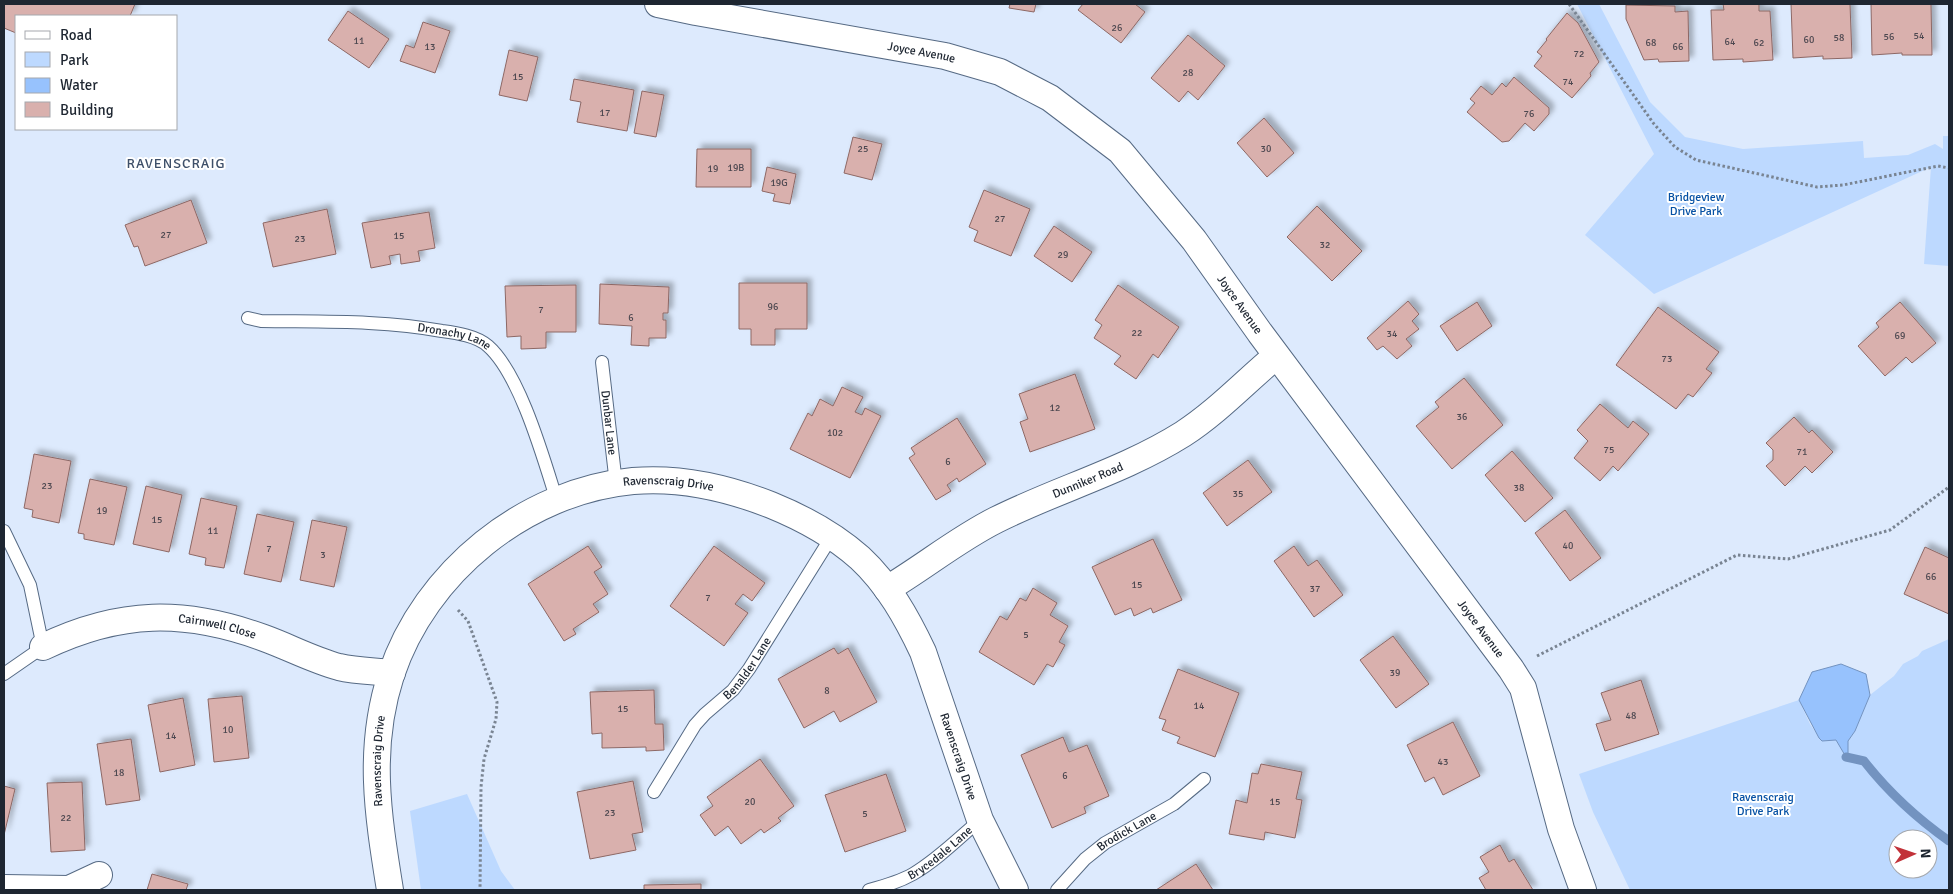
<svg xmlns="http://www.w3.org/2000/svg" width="1953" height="894" font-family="Signika,sans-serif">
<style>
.green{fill:#bdd9ff;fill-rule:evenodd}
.water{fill:#97c2fd;stroke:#7393c0}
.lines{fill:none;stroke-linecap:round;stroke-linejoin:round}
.stream{stroke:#7393c0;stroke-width:9}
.building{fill:#d9b0ad;stroke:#8d6865;filter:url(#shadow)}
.service-casing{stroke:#566a84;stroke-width:14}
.minor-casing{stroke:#566a84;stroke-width:28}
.path{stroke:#798492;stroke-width:3;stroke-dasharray:2.5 2.5;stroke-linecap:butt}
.service{stroke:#fff;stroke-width:12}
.minor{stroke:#fff;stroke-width:26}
.labels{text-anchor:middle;stroke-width:4;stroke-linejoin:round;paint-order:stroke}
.number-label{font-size:10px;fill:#4d4850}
.street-label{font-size:12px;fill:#1e2631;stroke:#fff}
.park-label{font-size:12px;fill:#0651a4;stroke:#fff}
.neighbourhood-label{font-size:14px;letter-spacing:1px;fill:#3d4f69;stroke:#fff}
</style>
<defs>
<filter id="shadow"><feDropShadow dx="4.5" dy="-4.5" stdDeviation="2.5" flood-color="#0004"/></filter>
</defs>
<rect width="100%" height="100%" fill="#ddeafd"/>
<g class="green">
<polygon points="1577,4 1599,4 1650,102 1685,137 1743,149 1863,141 1864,158 1908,155 1935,144 1943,149 1943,136 1949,136 1949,266 1924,264 1931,167 1654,294 1585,235 1654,154"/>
<path d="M1949,639V890H1630L1593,812L1579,774L1799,700L1810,724L1822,741L1836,740L1846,757L1848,755V741L1855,731L1870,695L1894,676L1903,664L1918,656L1922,651ZM1898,839H1928V869H1898Z"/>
<polygon points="467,794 501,871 515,890 421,890 410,811"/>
</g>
<polygon class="water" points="1841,664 1866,674 1870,695 1855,731 1848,741 1848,755 1846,757 1836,740 1822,741 1819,738 1799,700 1812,672"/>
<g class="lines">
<path class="stream" d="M1846,757L1864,761C1889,793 1915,817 1949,841"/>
</g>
<g class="building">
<polygon points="4,4 135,4 130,16 16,16 16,33 4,28"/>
<polygon points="1010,4 1036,4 1034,12 1009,8"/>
<polygon points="1083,4 1135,4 1145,12 1121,43 1078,10"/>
<polygon points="1723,4 1759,4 1759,11 1770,11 1773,60 1743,62 1743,59 1713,60 1711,10 1724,10"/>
<polygon points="1791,4 1850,4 1852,58 1823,59 1823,56 1793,58"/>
<polygon points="1871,4 1931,4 1932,55 1902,55 1902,53 1872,55"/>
<polygon points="1626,5 1675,6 1675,12 1688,11 1689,61 1659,62 1658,59 1644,60 1626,19"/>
<polygon points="348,11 389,39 369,68 328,40"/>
<polygon points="1567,13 1578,23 1599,62 1590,73 1591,76 1572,98 1534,66 1542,56 1537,52 1547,40 1546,39"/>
<polygon points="423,22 450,31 435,73 400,61 406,45 414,48"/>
<polygon points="1188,35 1225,66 1198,100 1188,91 1179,102 1151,78"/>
<polygon points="509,50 538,57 527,101 499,95"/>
<polygon points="1514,77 1549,108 1549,114 1534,131 1525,123 1509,141 1502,142 1467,112 1475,103 1470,99 1481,86 1492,95 1502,83 1506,87"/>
<polygon points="574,79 634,90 627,131 577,122 581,102 570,100"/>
<polygon points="642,91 664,95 656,137 634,133"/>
<polygon points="1264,118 1294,153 1267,177 1237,143"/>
<polygon points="853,137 882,144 872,180 844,173"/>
<polygon points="697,149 751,149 751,187 696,187"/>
<polygon points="767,167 796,174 790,204 773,201 775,194 762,191"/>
<polygon points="984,190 1030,209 1011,256 974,241 978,231 969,227"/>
<polygon points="191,200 207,243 145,266 138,246 134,247 125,225"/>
<polygon points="1317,206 1362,251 1332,281 1287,237"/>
<polygon points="327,209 336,254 273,267 263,223"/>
<polygon points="429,212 435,248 418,251 420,261 401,264 400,254 389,256 391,264 371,268 362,223"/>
<polygon points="1054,226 1092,252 1072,282 1034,256"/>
<polygon points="739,283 807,283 807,329 775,329 775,345 751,345 751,329 739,329"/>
<polygon points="600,284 669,287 668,313 663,313 663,320 666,320 666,338 649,338 649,346 631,345 632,326 599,324"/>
<polygon points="576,285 576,332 546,332 546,348 521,349 521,336 507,337 505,286"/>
<polygon points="1118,285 1179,327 1158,358 1153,354 1136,379 1114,364 1121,356 1094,338 1102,325 1095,320"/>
<polygon points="1408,301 1419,314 1412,321 1419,329 1406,339 1412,346 1397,359 1383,346 1377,350 1367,338"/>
<polygon points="1477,302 1492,326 1457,351 1440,326"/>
<polygon points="1900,302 1936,343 1912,363 1906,357 1885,376 1858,346 1879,327 1876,323"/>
<polygon points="1658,307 1719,352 1706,369 1712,373 1693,397 1688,394 1676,409 1616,365"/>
<polygon points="1075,374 1095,429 1030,452 1020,422 1028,419 1019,394"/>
<polygon points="1464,378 1503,425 1452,469 1416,426 1439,407 1435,402"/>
<polygon points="842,387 863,397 855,412 862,415 865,408 881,416 850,478 790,449 808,413 812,416 820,399 833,406"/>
<polygon points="1600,404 1628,428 1633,421 1649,434 1618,471 1613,466 1600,481 1574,458 1588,441 1577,430"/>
<polygon points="1794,417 1809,433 1812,430 1833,452 1812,473 1805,466 1785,486 1766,466 1773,460 1773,450 1766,443"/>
<polygon points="957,418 986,464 959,482 957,478 947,485 951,491 936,500 909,458 915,454 911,448"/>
<polygon points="1512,451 1553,498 1525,522 1485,475"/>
<polygon points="34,454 71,461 59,523 32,517 33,510 24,508"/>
<polygon points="1248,460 1272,492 1227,526 1203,493"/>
<polygon points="90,479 127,487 114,545 84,539 84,534 78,533"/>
<polygon points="146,486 182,495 169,552 133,544"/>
<polygon points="201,498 237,506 224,568 205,565 206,558 189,554"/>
<polygon points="1565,510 1601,558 1570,581 1535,533"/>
<polygon points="257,514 294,522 281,582 244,574"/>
<polygon points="312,520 347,527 334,587 300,580"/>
<polygon points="1153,539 1182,600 1153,613 1151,608 1134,616 1131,608 1115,615 1092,567"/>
<polygon points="588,546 602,567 594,572 608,594 593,604 599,612 573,629 576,634 564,641 528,584"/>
<polygon points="714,546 765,583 752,601 743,594 735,604 748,613 724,646 670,606"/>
<polygon points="1294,546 1308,566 1317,560 1343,595 1314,617 1274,561"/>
<polygon points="1925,547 1949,558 1949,614 1904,594"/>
<polygon points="1033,588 1057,603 1050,615 1068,626 1059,642 1065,645 1053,667 1047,664 1034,685 979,652 1000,616 1007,620 1020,598 1026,601"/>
<polygon points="1393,636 1429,684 1396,708 1360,660"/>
<polygon points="834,648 838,654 848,648 877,702 840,722 834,711 804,728 778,679"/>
<polygon points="1178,669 1239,693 1215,757 1177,743 1180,737 1162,730 1166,720 1159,718"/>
<polygon points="1641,680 1659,734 1605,751 1596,724 1611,720 1601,693"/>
<polygon points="654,690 655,724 663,724 664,750 646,751 646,747 602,748 602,733 592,734 590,692"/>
<polygon points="242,696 249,758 214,762 208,699"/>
<polygon points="183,698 195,765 160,772 148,705"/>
<polygon points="1453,722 1480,776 1443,795 1434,777 1425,782 1407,745"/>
<polygon points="1063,737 1069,752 1087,745 1109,796 1084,807 1086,813 1052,828 1021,755"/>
<polygon points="131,739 140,800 106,805 97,744"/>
<polygon points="760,759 794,806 778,818 781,821 764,833 761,829 741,844 728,826 715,836 700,815 713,806 707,797"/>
<polygon points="1261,764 1302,772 1296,799 1302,800 1295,838 1265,832 1264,840 1229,834 1236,800 1247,803 1252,773 1258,774"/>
<polygon points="886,774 906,831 845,852 825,795"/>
<polygon points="633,781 643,832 632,834 636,850 590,859 577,792"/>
<polygon points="82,782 85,850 51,852 47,783"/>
<polygon points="4,786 15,789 4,835"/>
<polygon points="1500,845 1509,862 1514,859 1533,890 1486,890 1479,878 1489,872 1480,857"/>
<polygon points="1196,864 1213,890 1156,890"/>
<polygon points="152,874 188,884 186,890 147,890"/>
<polygon points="701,884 701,890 644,890 644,885"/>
</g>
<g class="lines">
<g class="service-casing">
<g id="service">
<path id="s1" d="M248,318L261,321C322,322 382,320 442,331C457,333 477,336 488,346C520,374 544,460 557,501"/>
<path id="s2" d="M602,362L616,484"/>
<polyline points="4,531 30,585 43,647 4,674"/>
<path id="s3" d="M654,792L695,725L705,714L733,690L749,669L832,536"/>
<path id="s4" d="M869,890C884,886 899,882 913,874C937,860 959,838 980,820"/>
<path id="s5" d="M1057,890L1085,859L1105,843L1174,804L1204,779"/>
</g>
</g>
<g class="minor-casing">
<g id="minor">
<path id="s6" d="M658,4L696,12L945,56L1000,72L1050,98L1120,151L1194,240L1260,333L1511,669L1523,688L1561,829L1583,890"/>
<path id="s7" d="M887,589C924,567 958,539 996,520C1058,489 1124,471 1183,434C1217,412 1245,382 1276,356"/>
<path id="s8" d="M43,647C120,610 184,609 264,638C289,647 313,660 339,667C356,671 374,671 392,673"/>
<polyline points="4,888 69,889 99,875"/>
<path id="s9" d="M390,890C378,815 367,749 391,675C425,572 525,491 633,481C680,477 728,488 771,505C803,518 834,535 860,558C888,584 907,618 923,652L980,820L1015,890"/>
</g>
</g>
<g class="path">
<polyline points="1569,4 1654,124 1675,147 1696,160 1817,187 1843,185 1938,166 1949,168"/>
<polyline points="458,610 468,621 497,702 496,719 484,759 481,787 480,890"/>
<polyline points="1537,656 1737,555 1788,559 1890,530 1949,487"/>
</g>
<use href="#service" class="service"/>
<use href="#minor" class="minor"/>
</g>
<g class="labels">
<g class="number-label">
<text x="1117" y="31">26</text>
<text x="1919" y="39">54</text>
<text x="1889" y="40">56</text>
<text x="1839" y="41">58</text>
<text x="1809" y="43">60</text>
<text x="359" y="44">11</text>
<text x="1730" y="45">64</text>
<text x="1651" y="46">68</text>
<text x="1759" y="46">62</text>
<text x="430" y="50">13</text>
<text x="1678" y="50">66</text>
<text x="1579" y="57">72</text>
<text x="1188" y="76">28</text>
<text x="518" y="80">15</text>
<text x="1568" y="85">74</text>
<text x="605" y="116">17</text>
<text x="1529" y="117">76</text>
<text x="863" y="152">25</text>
<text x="1266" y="152">30</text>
<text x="736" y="171">19B</text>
<text x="713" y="172">19</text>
<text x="779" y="186">19G</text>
<text x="1000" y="222">27</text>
<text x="166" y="238">27</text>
<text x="399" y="239">15</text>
<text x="300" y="242">23</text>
<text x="1325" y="248">32</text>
<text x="1063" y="258">29</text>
<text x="773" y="310">96</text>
<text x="541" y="313">7</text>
<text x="631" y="321">6</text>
<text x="1137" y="336">22</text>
<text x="1392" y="337">34</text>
<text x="1900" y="339">69</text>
<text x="1667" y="362">73</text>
<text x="1055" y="411">12</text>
<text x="1462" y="420">36</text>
<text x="835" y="436">102</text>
<text x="1609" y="453">75</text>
<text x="1802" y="455">71</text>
<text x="948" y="465">6</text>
<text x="47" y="489">23</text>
<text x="1519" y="491">38</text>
<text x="1238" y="497">35</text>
<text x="102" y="514">19</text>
<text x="157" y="523">15</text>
<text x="213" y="534">11</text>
<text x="1568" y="549">40</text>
<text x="269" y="552">7</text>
<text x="323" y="558">3</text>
<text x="1931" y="580">66</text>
<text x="1137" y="588">15</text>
<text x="1315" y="592">37</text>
<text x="708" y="601">7</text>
<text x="1026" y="638">5</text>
<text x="1395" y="676">39</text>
<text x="827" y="694">8</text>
<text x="1199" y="709">14</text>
<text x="623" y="712">15</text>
<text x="1631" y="719">48</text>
<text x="228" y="733">10</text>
<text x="171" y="739">14</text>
<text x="1443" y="765">43</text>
<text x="119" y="776">18</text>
<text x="1065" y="779">6</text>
<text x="750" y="805">20</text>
<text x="1275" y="805">15</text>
<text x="610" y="816">23</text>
<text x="865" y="817">5</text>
<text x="66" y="821">22</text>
</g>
<g class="street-label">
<text dy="4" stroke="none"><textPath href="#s6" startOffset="268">Joyce Avenue</textPath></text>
<text dy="4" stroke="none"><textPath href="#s6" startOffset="688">Joyce Avenue</textPath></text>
<text dy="4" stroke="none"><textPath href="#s1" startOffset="208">Dronachy Lane</textPath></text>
<text dy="4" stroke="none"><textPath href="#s2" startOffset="61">Dunbar Lane</textPath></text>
<text dy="4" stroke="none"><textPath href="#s7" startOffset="229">Dunniker Road</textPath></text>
<text dy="4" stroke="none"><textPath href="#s9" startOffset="580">Ravenscraig Drive</textPath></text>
<text dy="4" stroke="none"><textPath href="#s8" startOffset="180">Cairnwell Close</textPath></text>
<text dy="4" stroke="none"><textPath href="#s6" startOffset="1092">Joyce Avenue</textPath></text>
<text dy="4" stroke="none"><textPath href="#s3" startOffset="156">Benalder Lane</textPath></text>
<text dy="4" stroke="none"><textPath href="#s9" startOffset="1014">Ravenscraig Drive</textPath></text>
<text dy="4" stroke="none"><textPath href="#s9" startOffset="130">Ravenscraig Drive</textPath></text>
<text dy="4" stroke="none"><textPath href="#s5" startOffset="92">Brodick Lane</textPath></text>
<text dy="4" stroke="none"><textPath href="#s4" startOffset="81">Brycedale Lane</textPath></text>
</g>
<g class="park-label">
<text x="1696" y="201">Bridgeview<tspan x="1696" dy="14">Drive Park</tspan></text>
<text x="1763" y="801">Ravenscraig<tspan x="1763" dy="14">Drive Park</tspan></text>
</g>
<g class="neighbourhood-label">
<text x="176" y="168">RAVENSCRAIG</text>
</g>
</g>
<rect width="1953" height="894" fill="none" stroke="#1e2631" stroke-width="10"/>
<rect x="15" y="15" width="162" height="115" fill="#ffffff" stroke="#a5a8ad"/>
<rect x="25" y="31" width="25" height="8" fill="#ffffff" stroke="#a5a8ad"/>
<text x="60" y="40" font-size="15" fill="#1e2631">Road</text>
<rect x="25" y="52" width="25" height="15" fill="#bdd9ff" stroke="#a5a8ad"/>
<text x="60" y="65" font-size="15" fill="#1e2631">Park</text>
<rect x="25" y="78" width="25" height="15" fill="#97c2fd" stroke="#a5a8ad"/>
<text x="60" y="90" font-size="15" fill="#1e2631">Water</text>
<rect x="25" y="102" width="25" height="15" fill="#d9b0ad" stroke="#a5a8ad"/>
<text x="60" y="115" font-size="15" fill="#1e2631">Building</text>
<g transform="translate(1913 854) rotate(88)"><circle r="24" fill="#ffffff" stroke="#a5a8ad"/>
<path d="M0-4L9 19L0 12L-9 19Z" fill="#c23239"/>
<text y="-8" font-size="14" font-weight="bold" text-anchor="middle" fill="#1e2631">N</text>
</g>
</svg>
